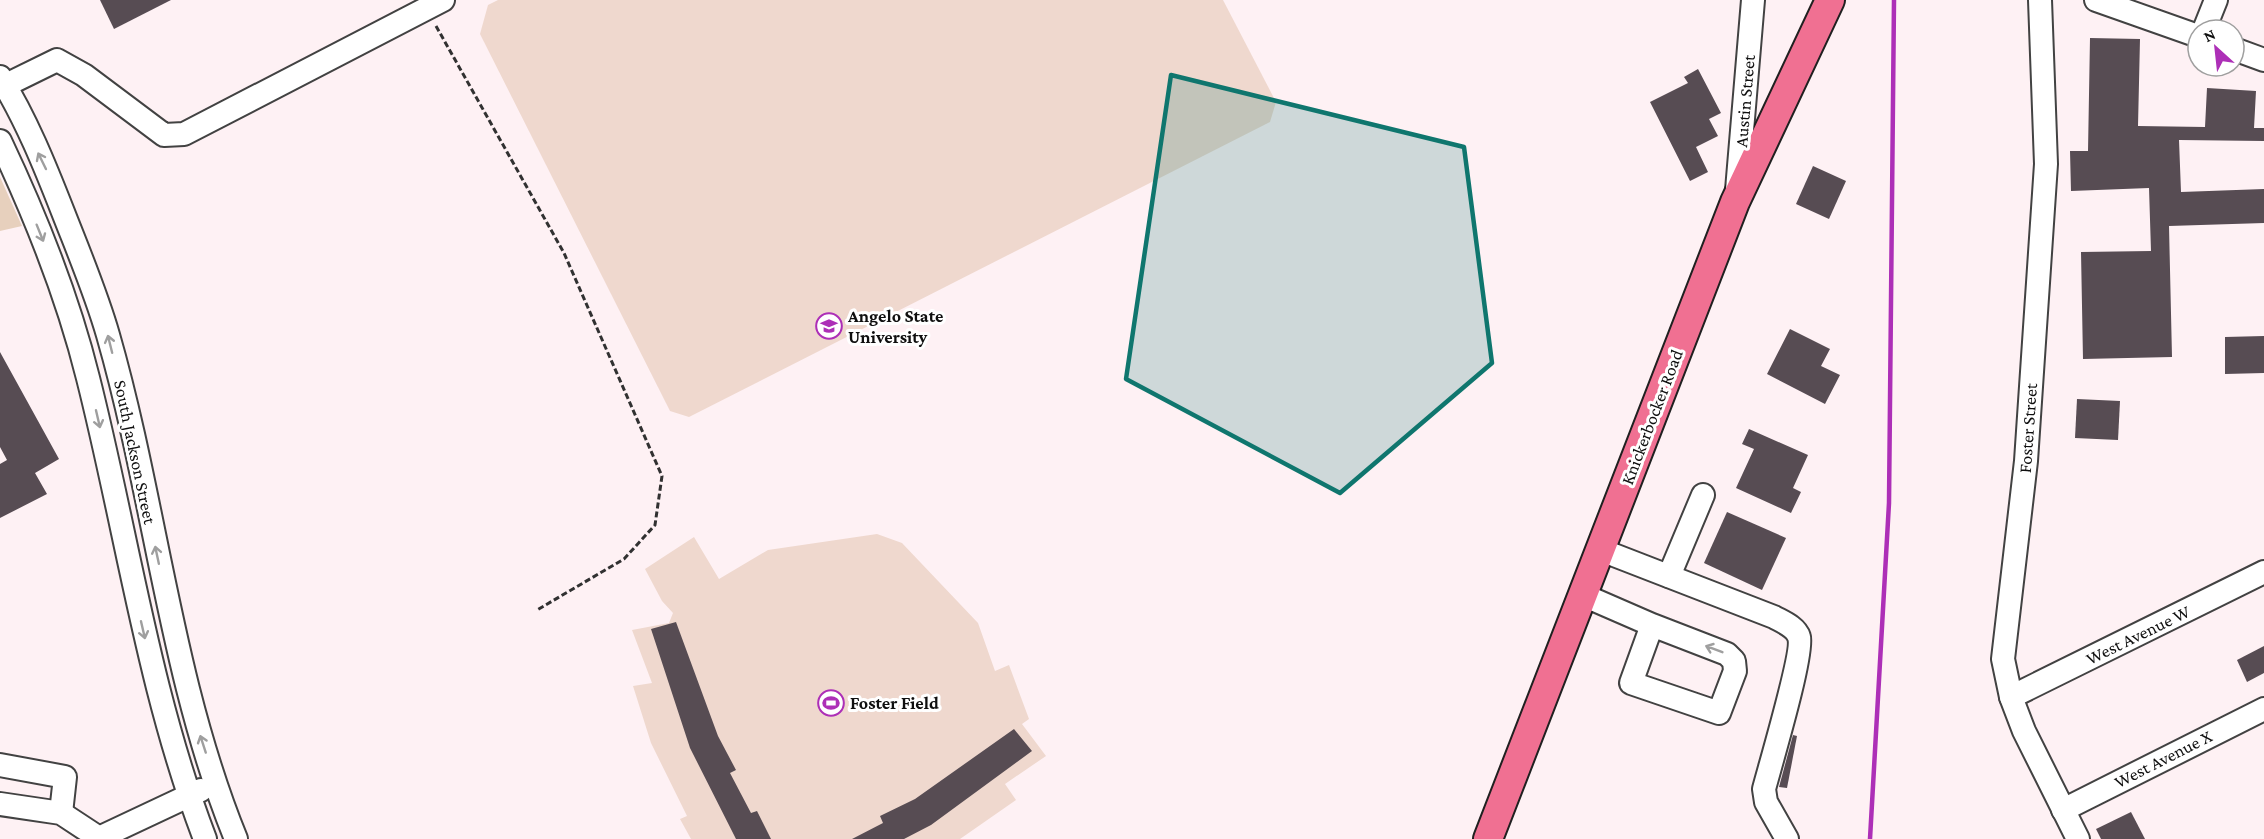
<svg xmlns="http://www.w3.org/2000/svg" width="2264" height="839" font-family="'Crimson Pro',serif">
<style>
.green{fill:#e7d0bd}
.pitch{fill:#efd8ce}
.building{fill:#574c53}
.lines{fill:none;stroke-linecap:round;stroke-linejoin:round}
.minor-casing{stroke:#424242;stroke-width:26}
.major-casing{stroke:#202020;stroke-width:32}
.path{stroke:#313131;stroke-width:3;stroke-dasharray:6 3;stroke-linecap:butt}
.minor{stroke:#fff;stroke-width:22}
.major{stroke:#f07092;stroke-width:28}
.rail{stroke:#ad2fb7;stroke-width:4.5}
.oneway{stroke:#9f9f9f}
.marked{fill:#0f766e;fill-opacity:0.2;stroke:#0f766e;stroke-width:4.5;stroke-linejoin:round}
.labels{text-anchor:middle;stroke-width:6;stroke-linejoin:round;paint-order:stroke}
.street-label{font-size:18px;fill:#0f0f0f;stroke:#fff}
.poi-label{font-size:18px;font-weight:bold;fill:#0f0f0f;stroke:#fff;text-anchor:start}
</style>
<rect width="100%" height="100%" fill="#fef1f4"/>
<polygon class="green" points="0,177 22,226 0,231"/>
<g class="pitch">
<polygon points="498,0 1223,0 1276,102 1270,122 689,417 670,411 480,34 488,5"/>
<polygon points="877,534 902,543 978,623 995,671 1009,665 1029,719 1022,724 1046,756 1005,784 1016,800 960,839 691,839 680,819 687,816 651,743 633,686 652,683 632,630 669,623 673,613 662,601 645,569 694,537 719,579 768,550"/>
</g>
<g class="building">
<polygon points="100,0 171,0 114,29"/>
<polygon points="2090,38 2140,39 2138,126 2205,127 2207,88 2256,91 2254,128 2264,128 2264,141 2179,140 2181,192 2264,189 2264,223 2169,226 2172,357 2083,359 2081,252 2151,251 2149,188 2071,191 2070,151 2088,151"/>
<polygon points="1698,69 1721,113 1709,119 1718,136 1696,147 1708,172 1690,181 1650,102 1688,83 1684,77"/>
<polygon points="1813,166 1846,181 1829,219 1796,204"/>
<polygon points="1790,329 1830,349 1821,366 1840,375 1825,404 1767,374"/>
<polygon points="2264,336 2264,373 2225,374 2225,337"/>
<polygon points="0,352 59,459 35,473 47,494 0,518 0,464 7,460 0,447"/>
<polygon points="2077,399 2120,401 2118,440 2075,438"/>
<polygon points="1749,429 1808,455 1793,488 1801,492 1791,513 1736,488 1754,449 1742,444"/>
<polygon points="1727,512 1786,538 1762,590 1704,563"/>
<polygon points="676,622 718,736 736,770 730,773 751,813 757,811 771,839 736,839 690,748 651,629"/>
<polygon points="2264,646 2264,673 2247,682 2237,660"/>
<polygon points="1014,729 1032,751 931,825 904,839 852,839 883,823 880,816 915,799"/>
<polygon points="1793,735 1797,736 1787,788 1779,787"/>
<polygon points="2131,812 2145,839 2101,839 2096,829"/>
</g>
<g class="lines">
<g class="minor-casing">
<g id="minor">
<polyline points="2040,0 2046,164 2026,461 2003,659 2011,697 2024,731 2078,839"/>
<polyline points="2096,0 2198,36"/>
<polyline points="2204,30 2216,0"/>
<polyline points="2234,49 2264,60"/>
<path d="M0,77C26,119 45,166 63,212C79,253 96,293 108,335C156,502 170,677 236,839"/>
<polyline points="0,88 57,60 84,75 164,135 184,134 443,0"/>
<path d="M0,141C36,217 68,297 88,378C127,532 148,690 205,839"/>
<polyline points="1737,190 1753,0"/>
<path d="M1601,550L1774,617C1783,622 1796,627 1799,637C1804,652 1770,766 1764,789L1766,802L1787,839"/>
<polyline points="1669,576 1703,495"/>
<polyline points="1583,595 1652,625 1631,683 1719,713 1735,671 1734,661 1727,654 1652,625"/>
<polyline points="2011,697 2264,572"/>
<polyline points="0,765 65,777 61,813"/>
<polyline points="0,804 61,813 99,838 201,790"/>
<polyline points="2063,810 2264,709"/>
</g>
</g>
<g class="major-casing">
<polyline id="major" points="1488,839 1735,202 1830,0"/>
</g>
<polyline class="path" points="436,26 564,253 662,476 655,525 624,559 537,610"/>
<use href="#minor" class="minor"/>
<use href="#major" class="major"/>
<polyline class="rail" points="1870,839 1889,503 1894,0"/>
</g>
<defs><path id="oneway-shaft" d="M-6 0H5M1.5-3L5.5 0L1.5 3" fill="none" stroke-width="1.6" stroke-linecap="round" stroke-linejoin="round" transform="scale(1.5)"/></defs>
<g class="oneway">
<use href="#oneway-shaft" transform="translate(42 161) rotate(-116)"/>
<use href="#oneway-shaft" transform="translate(40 233) rotate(68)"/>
<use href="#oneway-shaft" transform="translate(110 344) rotate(-104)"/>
<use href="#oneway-shaft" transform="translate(98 419) rotate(77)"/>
<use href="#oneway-shaft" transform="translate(157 555) rotate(-102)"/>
<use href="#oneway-shaft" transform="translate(143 630) rotate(77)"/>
<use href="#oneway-shaft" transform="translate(1714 649) rotate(-159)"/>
<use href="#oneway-shaft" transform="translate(203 744) rotate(-108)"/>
</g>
<path class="marked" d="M1171,75L1464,147L1492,363L1340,493L1126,379Z"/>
<defs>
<g id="university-ring" transform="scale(1.35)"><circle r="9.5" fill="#fff" stroke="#ad2fb7" stroke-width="1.5"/><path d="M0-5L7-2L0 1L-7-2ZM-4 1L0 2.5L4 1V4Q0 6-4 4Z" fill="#ad2fb7"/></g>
<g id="stadium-ring" transform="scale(1.35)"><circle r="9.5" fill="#fff" stroke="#ad2fb7" stroke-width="1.5"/><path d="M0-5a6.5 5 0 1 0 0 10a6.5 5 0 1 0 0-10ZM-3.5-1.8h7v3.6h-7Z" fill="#ad2fb7"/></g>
</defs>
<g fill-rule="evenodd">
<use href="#university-ring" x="829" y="326"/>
<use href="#stadium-ring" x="831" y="703"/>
</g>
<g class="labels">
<g class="street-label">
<text transform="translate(1745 101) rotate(-85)" y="6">Austin Street</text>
<text transform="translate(1652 417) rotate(-69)" y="6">Knickerbocker Road</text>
<text transform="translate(2028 428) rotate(-86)" y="6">Foster Street</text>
<text transform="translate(135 452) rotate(78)" y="6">South Jackson Street</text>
<text transform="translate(2138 635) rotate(-26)" y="6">West Avenue W</text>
<text transform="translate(2163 759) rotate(-27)" y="6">West Avenue X</text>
</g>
<g class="poi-label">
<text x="848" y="322">Angelo State<tspan x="848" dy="21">University</tspan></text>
<text x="850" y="709">Foster Field</text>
</g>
</g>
<g transform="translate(2216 48) rotate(333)"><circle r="28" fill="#ffffff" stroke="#9f9f9f" stroke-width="1.5"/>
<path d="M0-4.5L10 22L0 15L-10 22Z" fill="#ad2fb7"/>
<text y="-9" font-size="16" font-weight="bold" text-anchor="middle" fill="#0f0f0f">N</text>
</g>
</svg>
